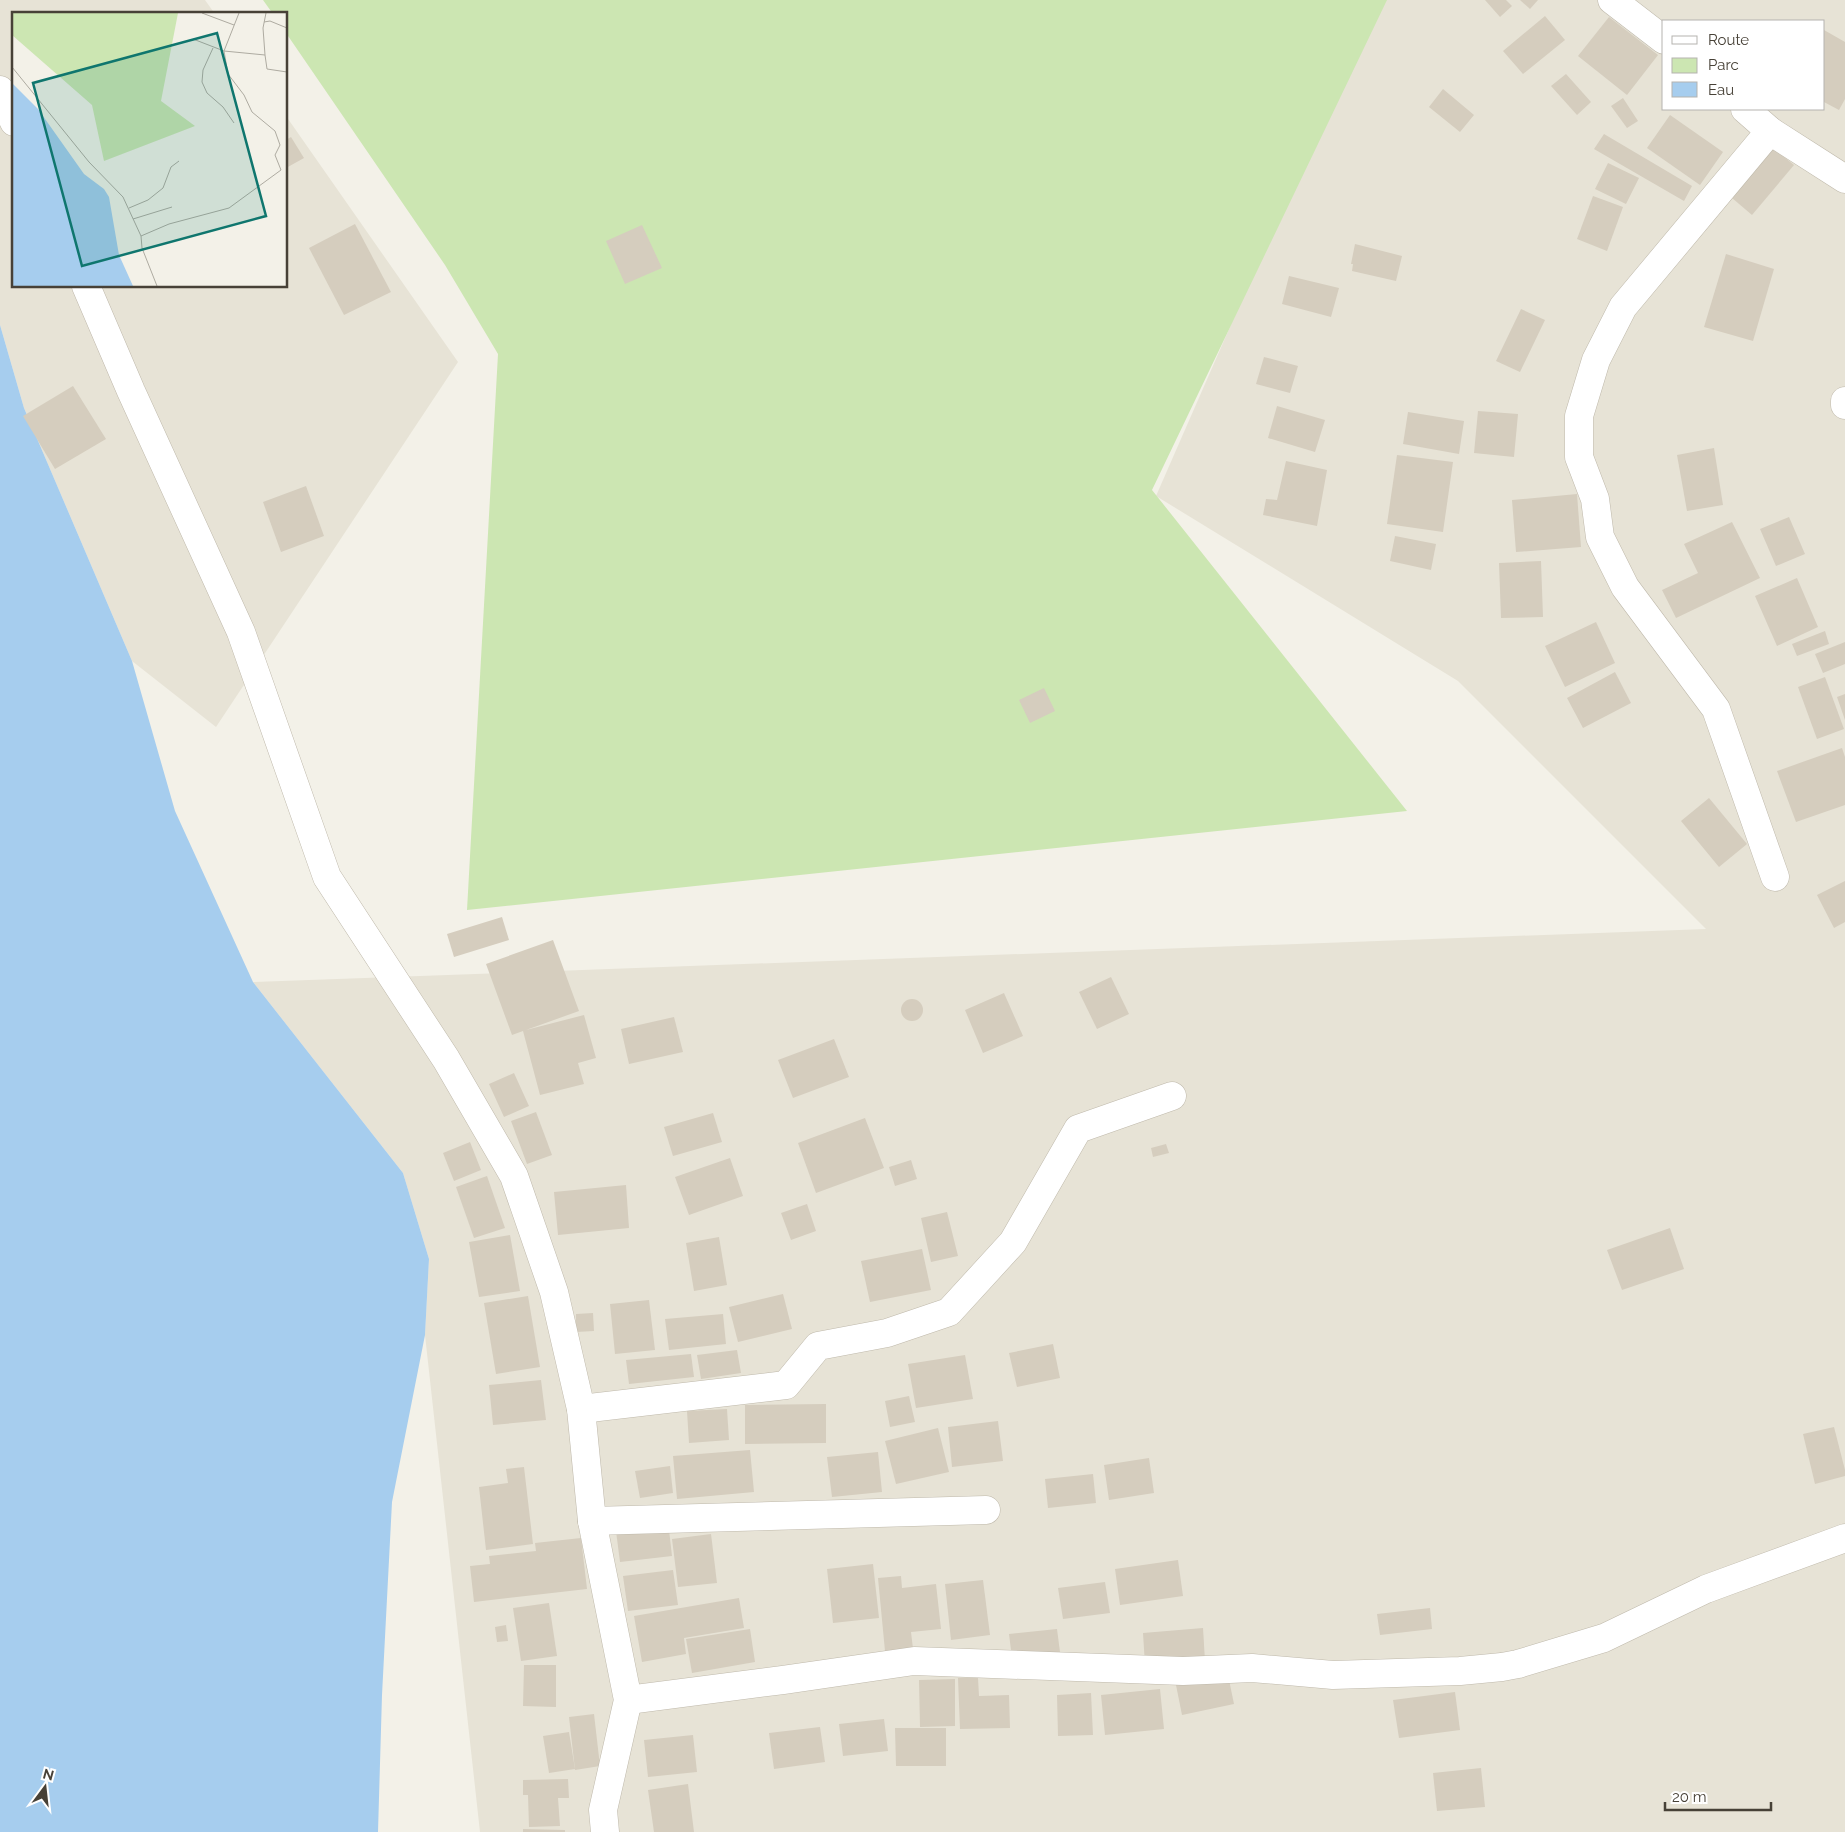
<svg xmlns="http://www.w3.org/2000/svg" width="1845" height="1832" font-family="Raleway,sans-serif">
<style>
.residential{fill:#e7e3d6;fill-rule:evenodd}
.green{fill:#cce6b2}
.water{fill:#a6cdee}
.building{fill:#d5cdbe}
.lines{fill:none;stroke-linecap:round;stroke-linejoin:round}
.minor-casing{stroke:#bfb9ab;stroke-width:29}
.minor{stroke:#fff;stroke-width:28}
.inset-road{fill:none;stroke:#aeaba1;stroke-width:1}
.view{fill:#0f766e;fill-opacity:0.15;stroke:#0f766e;stroke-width:2.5}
.inset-edge{fill:none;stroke:#474137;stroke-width:2.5}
</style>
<rect width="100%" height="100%" fill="#f3f1e8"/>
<g class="residential">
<polygon points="0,0 205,0 215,14 14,14 14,286 286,286 286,116 458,362 216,727 132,661 24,408 0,325"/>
<path d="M1373,0H1845V1832H480L425,1335L429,1259L403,1173L253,982L1706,929L1458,681L1156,496ZM1664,21H1824V109H1664Z"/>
</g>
<polygon class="green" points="263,0 1387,0 1152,490 1407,811 467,910 498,354 445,265 286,33 286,14 273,14"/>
<polygon class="water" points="0,325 24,408 132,661 175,811 253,982 403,1173 429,1259 425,1335 392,1502 382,1695 378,1832 0,1832"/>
<g class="building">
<polygon points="1485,0 1506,0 1512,6 1500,17"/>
<polygon points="1520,0 1538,0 1530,9"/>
<polygon points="1545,16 1565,40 1523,74 1503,51"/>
<polygon points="1609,17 1658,55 1627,95 1578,56"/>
<polygon points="1824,30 1845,42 1845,99 1839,110 1824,102"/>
<polygon points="1566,74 1591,102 1577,115 1551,86"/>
<polygon points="1443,89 1474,115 1460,132 1429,107"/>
<polygon points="1623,98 1638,121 1627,128 1611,106"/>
<polygon points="1670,115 1723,152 1700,185 1647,148"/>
<polygon points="1604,134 1692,186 1684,201 1594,149"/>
<polygon points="291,137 304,158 286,168 286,140"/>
<polygon points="1767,143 1794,165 1752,215 1725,192"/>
<polygon points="1608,163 1639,178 1626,204 1595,189"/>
<polygon points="1593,196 1623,207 1607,251 1577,239"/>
<polygon points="355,224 391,292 344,315 309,248"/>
<polygon points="642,225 662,268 625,284 606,241"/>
<polygon points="1355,244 1402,256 1396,281 1352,271 1353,264 1351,264"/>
<polygon points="1726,254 1774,269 1753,341 1704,327"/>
<polygon points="1289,276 1339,288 1331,317 1282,304"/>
<polygon points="1521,309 1545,320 1520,372 1496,361"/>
<polygon points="1264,357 1298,366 1290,393 1256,384"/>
<polygon points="73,386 106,439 55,469 23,416"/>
<polygon points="1277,406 1325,420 1315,452 1268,438"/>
<polygon points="1478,411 1518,414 1514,457 1474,453"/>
<polygon points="1408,412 1464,421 1459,454 1403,444"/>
<polygon points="1714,448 1723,505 1687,511 1677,455"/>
<polygon points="1397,455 1453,462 1443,532 1387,524"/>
<polygon points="1286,461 1327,470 1317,526 1263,515 1266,499 1277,500"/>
<polygon points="306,486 324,536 281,552 263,502"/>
<polygon points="1577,494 1581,547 1516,552 1512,500"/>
<polygon points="1789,517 1805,554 1776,566 1760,529"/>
<polygon points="1732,522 1760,578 1676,618 1662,590 1698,573 1684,544"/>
<polygon points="1395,536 1436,544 1431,570 1390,561"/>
<polygon points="1541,561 1543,617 1501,618 1499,563"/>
<polygon points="1797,578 1818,627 1777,646 1755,596"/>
<polygon points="1596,622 1615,663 1565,687 1545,646"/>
<polygon points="1825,631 1829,644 1797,656 1792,644"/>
<polygon points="1845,642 1845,664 1823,673 1815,654"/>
<polygon points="1615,672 1631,703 1583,728 1567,698"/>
<polygon points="1825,677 1844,729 1817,739 1798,687"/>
<polygon points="1044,688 1055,711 1030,723 1019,700"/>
<polygon points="1845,694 1845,720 1837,697"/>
<polygon points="1842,748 1845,757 1845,805 1796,822 1777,771"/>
<polygon points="1709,798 1747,844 1719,867 1681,821"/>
<polygon points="1845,881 1845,922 1834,928 1817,895"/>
<polygon points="502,917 509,940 454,957 447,934"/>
<polygon points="553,940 579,1011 526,1030 584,1015 596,1058 578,1063 584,1084 540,1095 523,1031 512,1035 486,964"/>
<polygon points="1111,977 1129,1014 1097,1029 1079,992"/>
<polygon points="1004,993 1023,1036 983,1053 965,1010"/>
<circle cx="912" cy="1010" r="11"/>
<polygon points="674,1017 683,1052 629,1064 621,1029"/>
<polygon points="834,1039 849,1077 793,1098 778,1060"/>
<polygon points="514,1073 529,1106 504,1117 489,1084"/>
<polygon points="536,1112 552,1155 527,1164 511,1121"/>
<polygon points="713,1113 722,1142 673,1156 664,1127"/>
<polygon points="865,1118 884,1168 816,1193 798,1143"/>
<polygon points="470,1142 481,1170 454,1181 443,1153"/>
<polygon points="1166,1144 1169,1153 1153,1157 1151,1148"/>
<polygon points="730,1158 743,1196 689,1215 675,1177"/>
<polygon points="911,1160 917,1179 895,1186 889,1167"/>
<polygon points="487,1176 505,1228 474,1238 456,1187"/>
<polygon points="626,1185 629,1228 558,1235 554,1192"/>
<polygon points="807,1204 816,1231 791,1240 781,1213"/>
<polygon points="947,1212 958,1256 931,1262 921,1218"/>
<polygon points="1670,1228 1684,1269 1622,1290 1607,1250"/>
<polygon points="510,1235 520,1291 479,1297 469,1242"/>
<polygon points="719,1237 727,1285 694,1291 686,1243"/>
<polygon points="922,1249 931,1290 870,1302 861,1261"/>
<polygon points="783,1294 792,1329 738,1342 729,1307"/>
<polygon points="528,1296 540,1367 496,1374 484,1303"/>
<polygon points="649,1300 655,1350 615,1354 610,1304"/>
<polygon points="593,1313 594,1331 576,1332 576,1314"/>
<polygon points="723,1314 726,1344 669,1350 665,1319"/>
<polygon points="1053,1344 1060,1378 1017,1387 1009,1353"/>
<polygon points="737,1350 741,1373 701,1379 697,1355"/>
<polygon points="691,1354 694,1377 629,1384 626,1360"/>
<polygon points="965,1355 973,1399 916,1408 908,1364"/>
<polygon points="541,1380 546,1420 493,1425 489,1385"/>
<polygon points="909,1396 915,1422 890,1427 885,1401"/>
<polygon points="826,1404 826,1443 745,1444 745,1405"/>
<polygon points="727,1409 729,1440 689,1443 687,1411"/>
<polygon points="998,1421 1003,1461 952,1467 948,1427"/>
<polygon points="1834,1427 1845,1470 1845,1476 1815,1484 1803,1434"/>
<polygon points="938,1428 949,1472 896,1484 885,1441"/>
<polygon points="750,1450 754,1492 677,1499 673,1456"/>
<polygon points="878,1452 882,1492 832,1497 827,1457"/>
<polygon points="1149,1458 1154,1493 1109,1500 1104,1465"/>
<polygon points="670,1466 673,1493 640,1498 635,1471"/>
<polygon points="524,1467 533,1544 486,1550 479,1487 508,1483 506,1469"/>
<polygon points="1093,1474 1096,1503 1048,1508 1045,1479"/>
<polygon points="669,1530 672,1556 620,1562 616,1531"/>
<polygon points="711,1534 717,1583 678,1587 672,1539"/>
<polygon points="581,1538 587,1589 474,1602 470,1566 490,1564 489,1556 536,1551 535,1543"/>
<polygon points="1178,1560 1183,1596 1120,1605 1115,1569"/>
<polygon points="873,1564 879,1618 833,1623 827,1569"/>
<polygon points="673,1570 678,1605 628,1611 623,1576"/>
<polygon points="901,1576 902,1588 936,1584 941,1629 911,1632 913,1649 885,1651 878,1578"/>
<polygon points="983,1580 990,1635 951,1640 945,1584"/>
<polygon points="1105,1582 1110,1613 1063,1619 1058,1588"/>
<polygon points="739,1598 744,1628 684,1638 686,1654 642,1662 634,1616"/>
<polygon points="549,1603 557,1656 521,1661 513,1608"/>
<polygon points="1430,1608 1432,1629 1380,1635 1377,1614"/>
<polygon points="506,1625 508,1641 497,1642 495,1627"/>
<polygon points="1203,1628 1205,1661 1145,1665 1143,1633"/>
<polygon points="750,1629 755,1662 692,1673 686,1639"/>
<polygon points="1057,1629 1060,1652 1012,1658 1009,1634"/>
<polygon points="524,1665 556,1665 556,1707 523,1706"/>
<polygon points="1228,1675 1234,1704 1182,1715 1176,1685"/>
<polygon points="958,1678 978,1678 979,1696 1009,1695 1010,1728 960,1729"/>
<polygon points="955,1679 955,1726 920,1727 919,1680"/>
<polygon points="1160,1689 1164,1729 1105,1735 1101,1695"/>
<polygon points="1455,1692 1460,1730 1399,1738 1393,1700"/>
<polygon points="1091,1693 1093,1735 1058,1736 1057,1695"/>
<polygon points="594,1714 600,1766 575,1770 569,1717"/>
<polygon points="884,1719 888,1751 843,1756 839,1724"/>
<polygon points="820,1727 825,1762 774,1769 769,1733"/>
<polygon points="895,1728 946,1728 946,1766 896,1766"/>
<polygon points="569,1732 575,1769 549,1773 543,1736"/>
<polygon points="693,1735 697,1772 648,1777 644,1740"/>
<polygon points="1481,1768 1485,1807 1437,1811 1433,1773"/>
<polygon points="568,1779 569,1798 558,1798 560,1826 529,1827 528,1795 523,1795 523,1780"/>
<polygon points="688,1784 694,1832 654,1832 648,1790"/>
<polygon points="523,1829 565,1830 565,1832 523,1832"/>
</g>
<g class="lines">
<g class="minor-casing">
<g id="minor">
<polyline points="1612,0 1664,40"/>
<polyline points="0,90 14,122"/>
<polyline points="1745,109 1770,131 1845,179"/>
<polyline points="1770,131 1623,307 1596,360 1579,416 1579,457 1595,499 1600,537 1625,587 1716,709 1775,877"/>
<polyline points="86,286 131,391 241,632 327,877 446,1059 514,1176 554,1292 581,1409 592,1521 628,1700 603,1810 605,1832"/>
<polyline points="1845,401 1845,405"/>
<polyline points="581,1409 786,1385 818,1346 887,1333 949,1312 1013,1242 1078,1129 1172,1096"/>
<polyline points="592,1521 986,1510"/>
<polyline points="628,1700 783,1680 914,1661 1183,1671 1252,1668 1333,1675 1460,1671 1502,1667 1518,1664 1604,1638 1706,1589 1845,1538"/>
</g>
</g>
<use href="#minor" class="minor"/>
</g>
<g transform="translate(12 12)">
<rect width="275" height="275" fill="#f3f1e8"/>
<path d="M0,1H166L149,89L183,114L92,149L80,93L0,23Z" fill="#cce6b2"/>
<path d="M0,71L26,97L72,162L92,177L97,185L107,243L121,274H0Z" fill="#a6cdee"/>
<path class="inset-road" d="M190,1L222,13M252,10L258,9L275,16M181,27L212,39L253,43L255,57L275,60M201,36L191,58L190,70L195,81L211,95L222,111M253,43L251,16L254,1M0,55L77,150L111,185L129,224L130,236L145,274M117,196L136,188L151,176L159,155L167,149M121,207L160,195M129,224L157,212L217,196L269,158L263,143L268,133L263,119L240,100L232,83L216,62L212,39L227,1"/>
<path class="view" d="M205,21L254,204L70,254L21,71Z"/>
<rect width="275" height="275" class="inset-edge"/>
</g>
<rect x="1662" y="20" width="162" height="90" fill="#ffffff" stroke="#b5b3af"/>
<rect x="1672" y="36" width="25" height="8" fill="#ffffff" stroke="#b5b3af"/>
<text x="1708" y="45" font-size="15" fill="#474137">Route</text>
<rect x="1672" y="58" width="25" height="15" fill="#cce6b2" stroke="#b5b3af"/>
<text x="1708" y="70" font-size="15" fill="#474137">Parc</text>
<rect x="1672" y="82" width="25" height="15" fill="#a6cdee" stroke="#b5b3af"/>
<text x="1708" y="95" font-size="15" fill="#474137">Eau</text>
<g transform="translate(45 1787) rotate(15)" stroke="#ffffff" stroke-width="4" paint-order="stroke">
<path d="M0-4L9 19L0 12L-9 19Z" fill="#474137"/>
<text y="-8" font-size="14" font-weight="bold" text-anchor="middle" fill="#474137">N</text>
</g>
<path d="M1665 1802v8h106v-8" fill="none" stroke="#474137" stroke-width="2.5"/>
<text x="1672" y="1802" font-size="15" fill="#474137" stroke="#ffffff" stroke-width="4" paint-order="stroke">20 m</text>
</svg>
